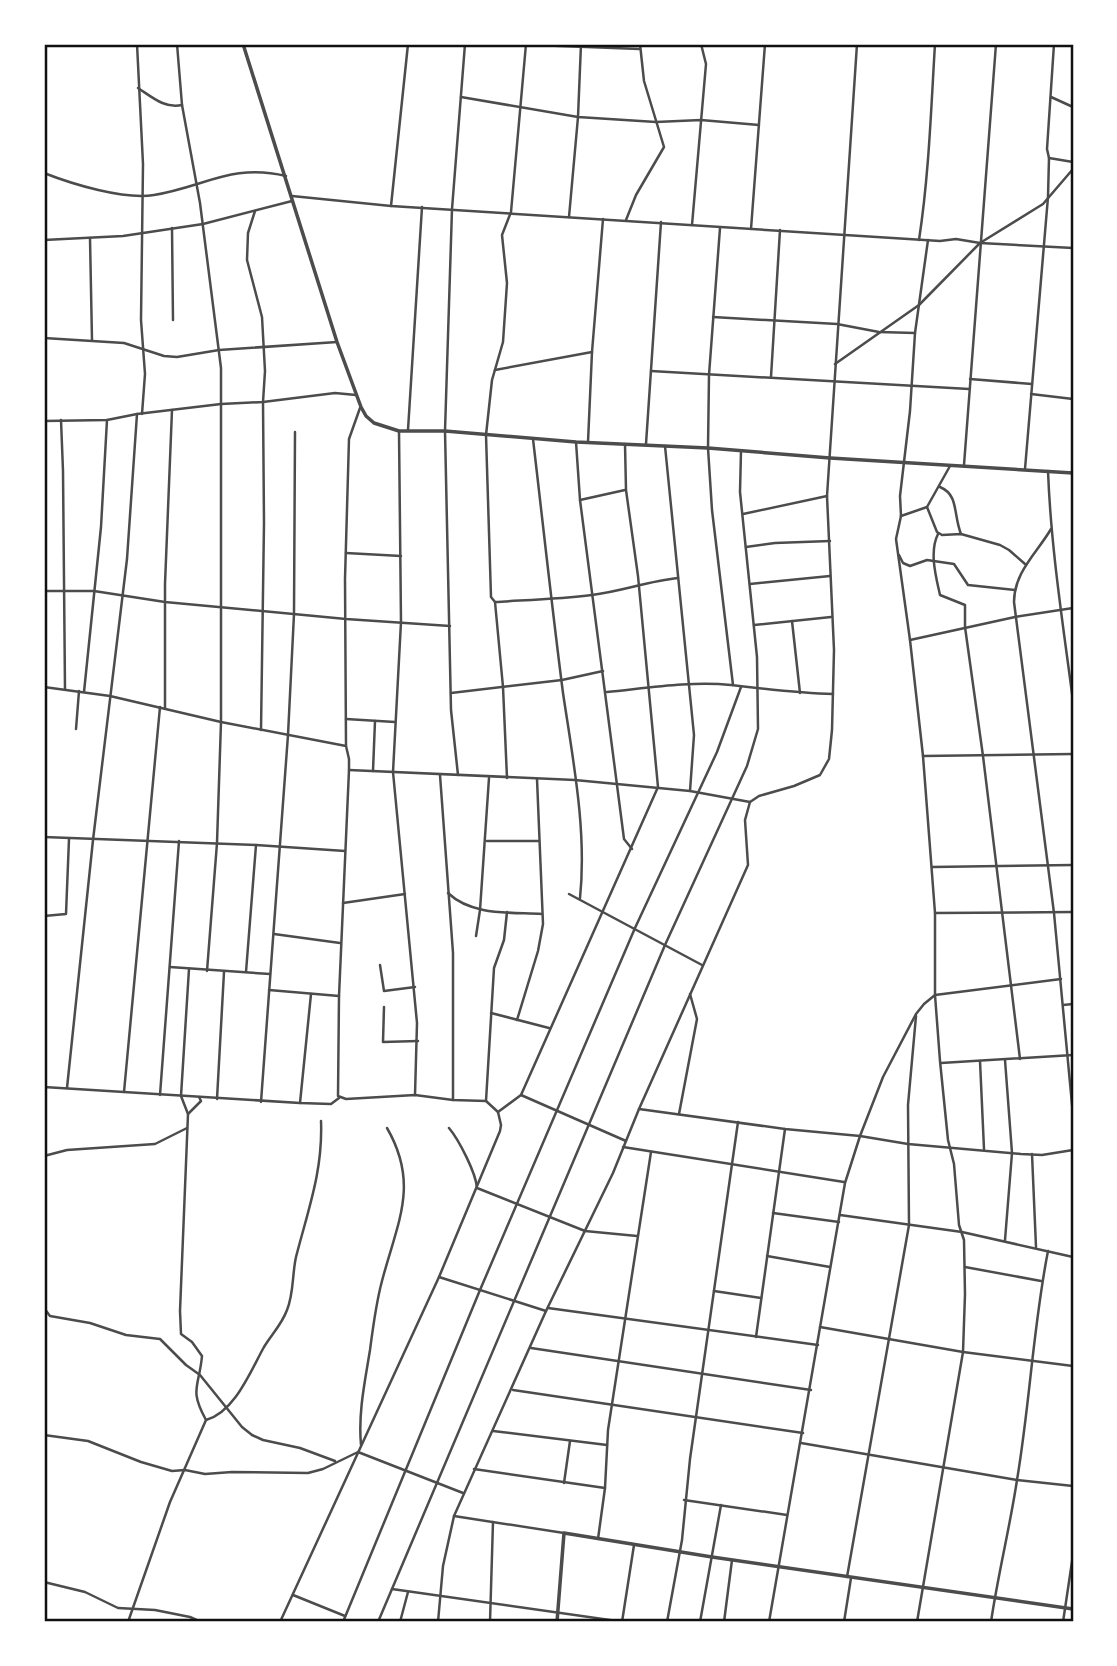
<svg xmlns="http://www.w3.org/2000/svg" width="1117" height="1666" font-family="'Work Sans',sans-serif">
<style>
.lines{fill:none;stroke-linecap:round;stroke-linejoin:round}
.minor{stroke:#4c4c4c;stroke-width:2.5}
.tertiary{stroke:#4c4c4c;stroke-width:3.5}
.neatline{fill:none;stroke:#111;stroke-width:2.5}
</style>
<rect width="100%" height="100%" fill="#fff"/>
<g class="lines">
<g class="minor">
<polyline points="137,44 143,164 141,320 145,374 142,414"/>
<polyline points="177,44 182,105 200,203 221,368 221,722 217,843 207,971"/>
<polyline points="222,44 227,44"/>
<polyline points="505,44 639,49"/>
<path d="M138,88C152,97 165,109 182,105"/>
<polyline points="461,97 578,117 656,122 701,120 759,125"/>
<polyline points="1051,97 1073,107"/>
<polyline points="1049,158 1073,162"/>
<path d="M44,173C72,184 124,200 154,195C204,187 232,163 286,176"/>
<polyline points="292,196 391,206 940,241 956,239 980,243 1073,248"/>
<polyline points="391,206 408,44"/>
<polyline points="255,211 248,233 247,260 262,317 265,371 263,402 264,523 261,730"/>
<polyline points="569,217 578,117 581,44"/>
<polyline points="626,220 636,195 664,147 644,81 640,44"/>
<polyline points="692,225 706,64 701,44"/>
<polyline points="172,228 173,320"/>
<polyline points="720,228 709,375 708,448 712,510 733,685"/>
<polyline points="751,229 765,44"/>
<polyline points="90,238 92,340"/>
<polyline points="44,240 123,236 203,224 292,201"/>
<path d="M919,240C929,175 931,109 935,44"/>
<polyline points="713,317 837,324 879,332 915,333"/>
<polyline points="44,338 124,343 164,356 177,357 219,350 337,342"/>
<polyline points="835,364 919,305 980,243 1043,204 1073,169"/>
<polyline points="495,370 592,352"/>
<polyline points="651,371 969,389"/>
<polyline points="771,377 780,230"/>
<polyline points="970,379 1032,384"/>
<polyline points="1031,394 1073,399"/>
<polyline points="61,420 63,471 65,689"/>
<polyline points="44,421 107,420 137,414 221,404 263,402 335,393 356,395"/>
<polyline points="408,430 422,207"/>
<polyline points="399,431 401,622 393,772 417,1023 415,1095"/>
<path d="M533,439C543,524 552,608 563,693C573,760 587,831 580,898"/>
<polyline points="576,442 580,500 624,839 632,849"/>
<polyline points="588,442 592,352 603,219"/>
<polyline points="646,444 661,222"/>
<polyline points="665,446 694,735 690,791"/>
<polyline points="964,465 996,44"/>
<polyline points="950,466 927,507 937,532 942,535 961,534 1000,545 1009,550 1025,564"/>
<polyline points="1025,469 1048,197 1049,158 1047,149 1054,44"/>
<path d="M1048,471C1051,549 1063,624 1073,701"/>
<path d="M940,487C959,495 953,514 961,534"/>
<polyline points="580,500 625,490"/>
<polyline points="743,514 827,496"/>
<polyline points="901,516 927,507"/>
<path d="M1051,529C1037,553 1014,572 1014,602L1054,913L1073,1115"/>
<path d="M938,534C929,552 936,577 940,595L965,605V627L983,756L1020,1059"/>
<polyline points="746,547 775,543 830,541"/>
<polyline points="346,553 401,556"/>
<polyline points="899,555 903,563 910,566 927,560 954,564 968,585 1015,590"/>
<polyline points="750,584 830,576"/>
<polyline points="44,591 94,591 165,602 346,619 450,626"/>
<path d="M495,602C527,600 560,599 592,595C622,591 649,581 678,578"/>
<polyline points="792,621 800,693"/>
<polyline points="754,625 831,617"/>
<polyline points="910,640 1015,617 1073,608"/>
<polyline points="44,687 110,696 221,722 346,746 349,759 349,770 339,996 338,1096 346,1099 415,1095 453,1100 486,1101 498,1112 501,1125 500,1131 439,1277 280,1622"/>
<polyline points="84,692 101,527 107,420"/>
<path d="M607,692C648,688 690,681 731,685C765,689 799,693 833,694"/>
<polyline points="451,693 562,680 603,671"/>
<polyline points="165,708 165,584 172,410"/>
<polyline points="346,719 395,722"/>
<polyline points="76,729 79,691"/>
<polyline points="346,746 345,579 349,439 360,408"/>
<polyline points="923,756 1073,754"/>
<polyline points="349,770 575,780 690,791 750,802"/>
<polyline points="373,771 375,721"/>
<polyline points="440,775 453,953 453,1100"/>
<polyline points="458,775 451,710 445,431 452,209 465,44"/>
<polyline points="507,778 503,687 495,602 491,597 486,435 492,380 503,342 507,283 502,235 511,212 526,44"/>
<polyline points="44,837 256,845 345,851"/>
<polyline points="487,841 539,841"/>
<polyline points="932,867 1073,865"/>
<path d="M448,893C472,916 511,912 542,914"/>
<polyline points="569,894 702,965"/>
<polyline points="343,903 405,894"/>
<polyline points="935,913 1073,912"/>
<polyline points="44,916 66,914 69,839"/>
<polyline points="274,934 340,943"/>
<polyline points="476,936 480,910 489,778"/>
<polyline points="380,965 384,991 415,987"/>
<polyline points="170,967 270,974"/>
<polyline points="246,972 256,845"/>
<polyline points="269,990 339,996"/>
<polyline points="1063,1005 1073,1004"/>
<polyline points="384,1007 383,1042 418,1041"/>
<polyline points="491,1013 549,1028"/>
<polyline points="517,1020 538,951 543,924 537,779"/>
<polyline points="1005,1060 1012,1153 1005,1240"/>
<polyline points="980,1061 984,1149"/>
<polyline points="941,1063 1073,1055"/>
<polyline points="44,1087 300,1103 331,1104 339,1098"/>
<polyline points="67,1088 93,840 127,559 137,414"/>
<polyline points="124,1092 160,707"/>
<polyline points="160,1095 179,841"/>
<polyline points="521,1095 626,1141"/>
<polyline points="217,1099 224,972"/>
<polyline points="486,1101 494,968 504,940 507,912"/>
<polyline points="261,1102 288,735 294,614 295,432"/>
<polyline points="300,1103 311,994"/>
<polyline points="639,1109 785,1129 860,1136 908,1144 1021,1154 1042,1155 1073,1150"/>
<polyline points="498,1112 521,1095 658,787 638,576 626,490 625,444"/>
<polyline points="188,1114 201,1101 199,1097"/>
<polyline points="679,1114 697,1019 690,994"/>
<path d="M449,1128C459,1140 476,1173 477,1188L585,1231L637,1236"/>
<polyline points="623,1147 844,1182"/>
<polyline points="1032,1154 1036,1247"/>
<polyline points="44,1156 67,1150 155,1144 187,1128"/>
<polyline points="773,1213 839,1222"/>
<polyline points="840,1215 962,1232 1073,1257"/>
<polyline points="767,1256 830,1267"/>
<polyline points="965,1267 1041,1281"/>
<polyline points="439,1277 546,1311"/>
<polyline points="714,1291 761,1298"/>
<polyline points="44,1308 50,1316 90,1323 126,1335 160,1339 186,1365 200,1375 242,1427 252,1435 263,1440 300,1448 335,1461"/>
<polyline points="548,1308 818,1345"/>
<polyline points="820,1327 963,1352 1073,1366"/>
<polyline points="756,1337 785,1129"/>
<polyline points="531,1348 811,1390"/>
<polyline points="513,1390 803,1433"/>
<path d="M206,1420C235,1412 251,1370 264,1347C272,1334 282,1324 287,1310C294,1293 292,1275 296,1257C308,1210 323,1171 321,1121"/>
<polyline points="493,1431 607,1445"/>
<polyline points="44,1435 88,1441 141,1462 172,1471 185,1470 205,1474 232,1472 308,1473 323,1469 358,1452 463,1493"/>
<polyline points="801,1443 1017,1480 1073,1486"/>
<path d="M361,1445C358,1413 365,1381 370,1350C373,1327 376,1303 382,1281C397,1223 420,1185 387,1128"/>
<polyline points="474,1469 605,1488"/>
<polyline points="564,1483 570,1441"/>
<polyline points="684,1500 787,1515"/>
<polyline points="454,1516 564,1533"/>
<polyline points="598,1539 605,1488 608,1430 651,1152"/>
<polyline points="847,1577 909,1225 908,1105 916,1016"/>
<polyline points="44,1582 85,1592 118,1608 155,1610 190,1617 201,1622"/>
<polyline points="392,1589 624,1622"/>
<polyline points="293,1595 345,1616"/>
<path d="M128,1622L170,1502L206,1420C189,1389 199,1388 202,1356L192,1342L181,1334L180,1311L188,1114L181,1096L189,969"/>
<polyline points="343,1622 480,1290 635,928 717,752 741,687"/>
<polyline points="378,1622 665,945 747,766 758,729 757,657 740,492 741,451"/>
<polyline points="400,1622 408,1592"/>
<polyline points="438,1622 443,1566 454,1516 546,1311 613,1173 639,1109 748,865 745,820 750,802 759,796 794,786 820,775 829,759 832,730 834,650 827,496 857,44"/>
<polyline points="490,1622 493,1522"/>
<polyline points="622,1622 634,1545"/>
<polyline points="667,1622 682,1540 690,1459 738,1122"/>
<polyline points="700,1622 721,1505"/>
<polyline points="724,1622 732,1560"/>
<polyline points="769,1622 845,1183 860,1136 883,1077 916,1014 924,1004 935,995 1061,979"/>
<polyline points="844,1622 851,1578"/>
<polyline points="917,1622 963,1352 965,1294 964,1240 959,1225 954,1164 948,1140 940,1061 935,995 935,913 923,756 910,640 896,539 901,516 900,496 910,411 915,333 928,240"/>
<path d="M991,1622C998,1574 1010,1527 1017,1480C1030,1403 1033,1327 1048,1251"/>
<polyline points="1063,1622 1073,1555"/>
</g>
<g class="tertiary">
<polyline points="243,44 337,342 361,407 366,416 374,423 399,431 445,431 576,442 708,448 830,458 1073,473"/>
<polyline points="557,1622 564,1533 712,1557 1073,1609"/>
</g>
</g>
<rect width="1117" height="1666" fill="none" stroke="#ffffff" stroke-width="91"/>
<rect x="46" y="46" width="1026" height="1574" class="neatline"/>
</svg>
